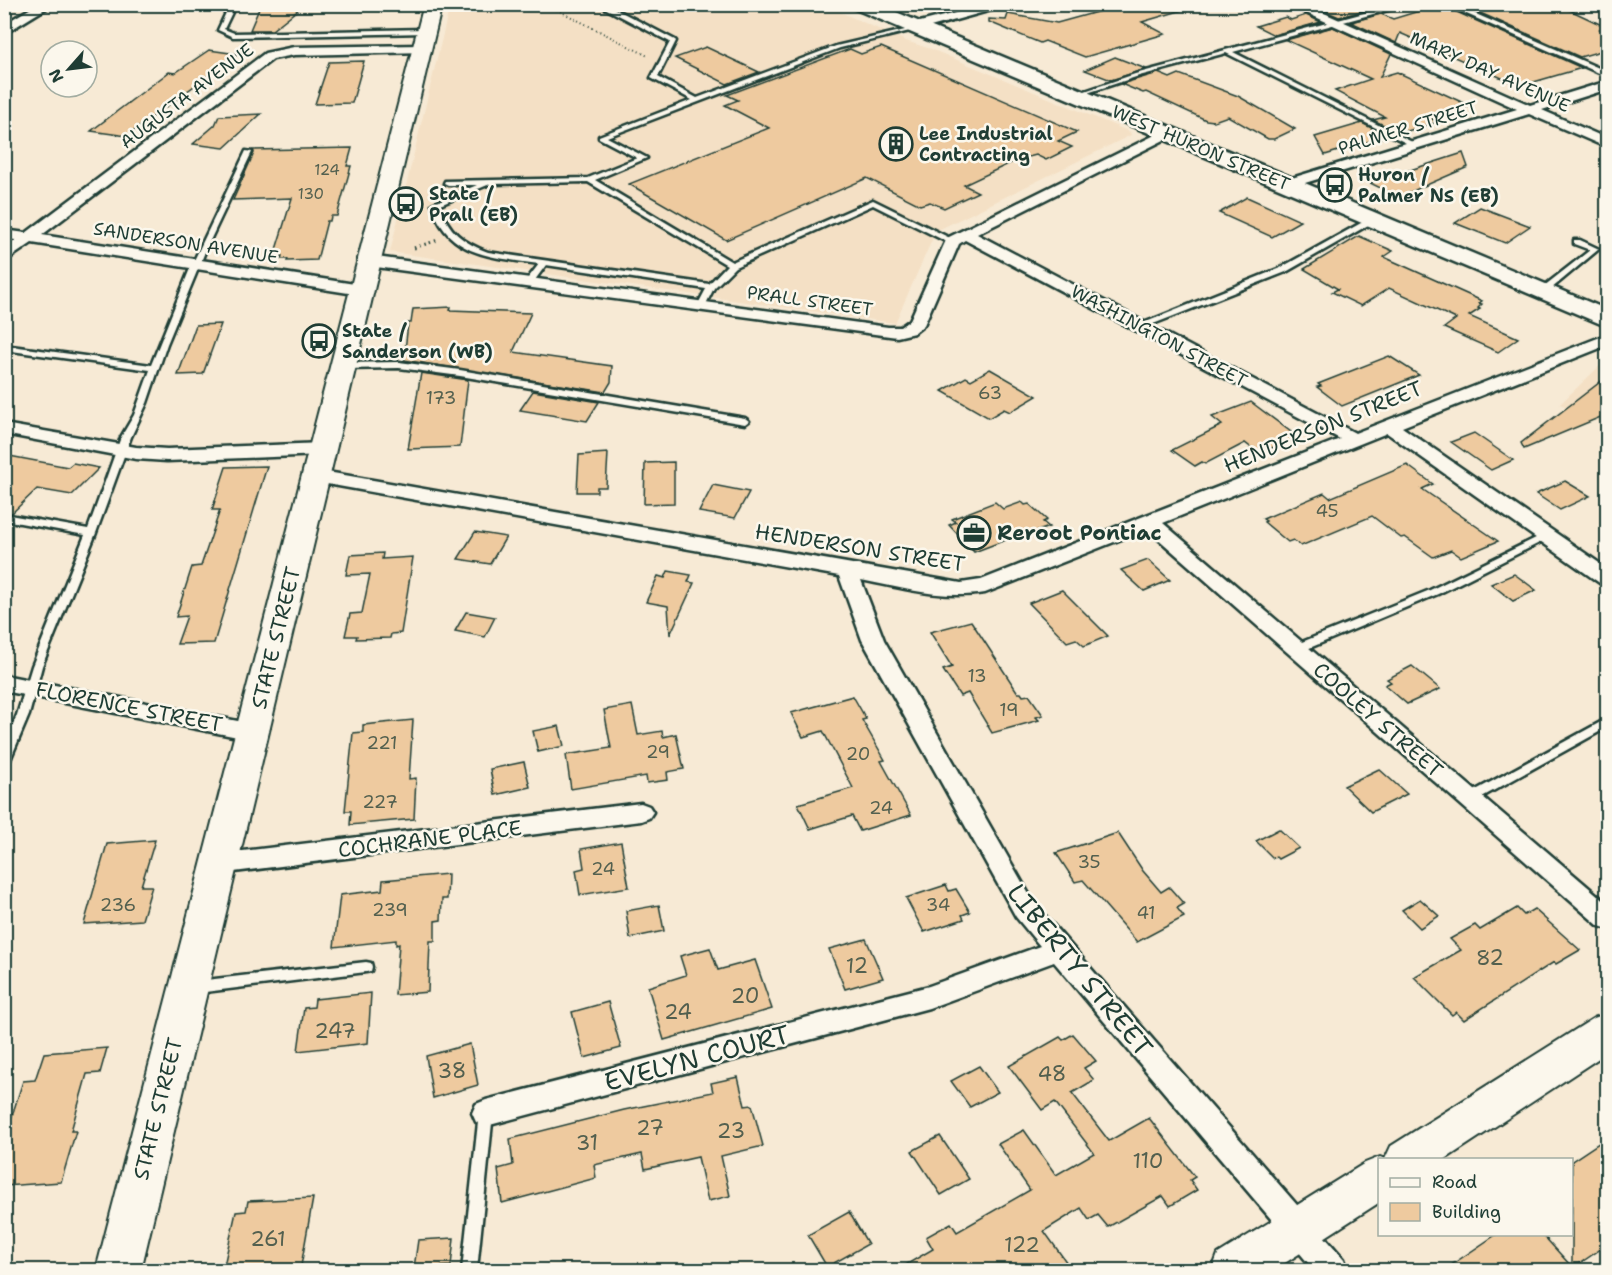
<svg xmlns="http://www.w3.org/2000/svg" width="1612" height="1275" font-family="'Shantell Sans',sans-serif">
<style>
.built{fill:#f4e0c5}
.building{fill:#eeca9f;stroke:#1f3d34;stroke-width:1.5}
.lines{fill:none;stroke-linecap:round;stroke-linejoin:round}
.lane-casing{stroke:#1f3d34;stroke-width:5}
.street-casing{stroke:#1f3d34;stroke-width:5}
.secondary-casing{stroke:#1f3d34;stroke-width:4}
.highway-casing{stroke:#1f3d34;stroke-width:5}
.path-far1{stroke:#1f3d34;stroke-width:2;stroke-dasharray:1 3;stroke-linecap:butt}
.path{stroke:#1f3d34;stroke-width:3;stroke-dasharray:1.5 4;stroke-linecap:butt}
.lane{fill:#fbf7ec;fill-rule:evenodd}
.street{fill:#fbf7ec;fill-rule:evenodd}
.secondary{fill:#fbf7ec;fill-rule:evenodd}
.highway{fill:#fbf7ec;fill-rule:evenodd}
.labels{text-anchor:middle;stroke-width:5;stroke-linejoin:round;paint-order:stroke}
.far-number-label{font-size:15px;fill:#53604f}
.far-street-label{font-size:18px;fill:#1f3d34;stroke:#fbf7ec}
.far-poi-label{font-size:18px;font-weight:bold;fill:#1f3d34;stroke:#fbf7ec;text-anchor:start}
.number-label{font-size:18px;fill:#53604f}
.street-label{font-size:21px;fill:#1f3d34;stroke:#fbf7ec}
.poi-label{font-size:21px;font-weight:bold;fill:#1f3d34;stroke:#fbf7ec;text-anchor:start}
.near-number-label{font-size:21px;fill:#53604f}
.near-street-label{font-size:26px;fill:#1f3d34;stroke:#fbf7ec}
</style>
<rect width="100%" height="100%" fill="#f7ead5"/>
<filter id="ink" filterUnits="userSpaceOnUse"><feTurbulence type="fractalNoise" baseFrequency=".0167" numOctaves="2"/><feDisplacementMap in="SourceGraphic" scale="12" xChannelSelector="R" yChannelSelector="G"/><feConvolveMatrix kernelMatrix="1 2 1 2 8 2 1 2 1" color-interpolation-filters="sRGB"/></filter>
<g filter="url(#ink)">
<g class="built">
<polygon points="450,5 824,5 906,41 931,49 1130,132 1131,135 936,231 895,323 390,252"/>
<polygon points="1607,359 1607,426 1560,404"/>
</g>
<g class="building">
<polygon points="261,4 305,4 272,30 250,30"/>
<polygon points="1126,4 1182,4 1183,10 1142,22 1165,34 1085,57 1045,41 1040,43 989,22 989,19 1006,20 1008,14 1057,23"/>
<polygon points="1341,4 1359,4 1370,9 1339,17 1323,10"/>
<polygon points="1442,4 1443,6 1582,68 1520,86 1400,33 1396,43 1351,22 1381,14 1393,19"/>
<polygon points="1460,4 1557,4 1606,27 1600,29 1608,32 1608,49 1580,57"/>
<polygon points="1306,15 1321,22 1274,35 1256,26 1286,17 1291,20"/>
<polygon points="1333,27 1391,54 1380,77 1397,72 1470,106 1432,119 1437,122 1401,133 1373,120 1385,117 1335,91 1371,79 1286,40"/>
<polygon points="706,47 759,72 727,84 675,58"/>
<polygon points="881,47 1077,132 1058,141 1072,147 1046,160 1036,155 1017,160 964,185 978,192 944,208 930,202 920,205 867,178 726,240 629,184 769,128 725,105 738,100 727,95 850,49 861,54"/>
<polygon points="209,50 237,54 127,136 91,131 169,72 175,73"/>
<polygon points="1115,57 1146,69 1111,80 1085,70"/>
<polygon points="364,61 352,103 315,104 329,62"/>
<polygon points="1158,73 1170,78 1179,74 1238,96 1295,129 1274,139 1268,139 1228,116 1214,121 1206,120 1146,92 1143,93 1121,84"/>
<polygon points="261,114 224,148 193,144 215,125 219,116"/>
<polygon points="1362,123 1387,136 1325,155 1315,137"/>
<polygon points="352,148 347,166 351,166 337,216 331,216 330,221 327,221 317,260 287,261 288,259 281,259 282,256 274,256 292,198 233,200 254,153 253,150"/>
<polygon points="1463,153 1468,167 1399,197 1370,183"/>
<polygon points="1247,197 1300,221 1272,237 1219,213"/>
<polygon points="1480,207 1530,226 1505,243 1455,223"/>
<polygon points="1359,236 1393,251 1384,257 1482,301 1479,303 1482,304 1478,308 1480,309 1469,316 1518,338 1498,352 1444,328 1456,319 1389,288 1361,306 1332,292 1338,289 1304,269"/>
<polygon points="451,307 450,310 531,313 513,352 612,366 611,382 605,392 404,360 408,323 411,323 413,309"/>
<polygon points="221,324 203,374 178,375 196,325"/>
<polygon points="1389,356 1419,375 1342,406 1317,387 1321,386 1318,384"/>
<polygon points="990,369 1037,396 1010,412 1004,409 989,418 942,391 966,377 971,380"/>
<polygon points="421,373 468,380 460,447 408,449"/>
<polygon points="1608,376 1608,414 1524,449 1521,443"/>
<polygon points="533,391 599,402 587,421 520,410"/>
<polygon points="1251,402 1299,438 1258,453 1245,443 1205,464 1202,462 1195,466 1172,450 1222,425 1212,417"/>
<polygon points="1474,433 1513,460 1491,470 1451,442"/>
<polygon points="608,453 606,487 597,487 597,492 577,492 579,455"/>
<polygon points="4,455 68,467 73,463 99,468 72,495 37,489 12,513 4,512"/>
<polygon points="674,462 674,503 644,504 645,463"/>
<polygon points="1407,465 1433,484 1422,489 1498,541 1461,557 1451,550 1433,557 1405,537 1401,538 1372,516 1301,546 1293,540 1288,542 1264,522 1266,521 1263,519 1324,493 1330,498"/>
<polygon points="267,466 214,643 177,644 187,616 176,617 192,567 201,566 220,510 212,510 226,467"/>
<polygon points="1565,481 1590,496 1560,510 1536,494"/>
<polygon points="713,485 749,492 735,518 699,512"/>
<polygon points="995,502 1003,509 1022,502 1025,505 1029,504 1047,520 1043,522 1049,527 1027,535 1024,533 974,552 949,525 956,522 952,519"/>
<polygon points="475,532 506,537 490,564 458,559"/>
<polygon points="383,553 382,559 413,557 401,633 391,634 390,638 356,639 357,636 345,636 350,614 362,613 370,574 346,575 350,555"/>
<polygon points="1148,560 1170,580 1144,591 1121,570"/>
<polygon points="668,571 691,575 688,582 694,583 670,635 668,606 646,602 658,576 665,578"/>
<polygon points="1514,574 1517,576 1536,590 1513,601 1491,584"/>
<polygon points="1062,590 1108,636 1084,646 1076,639 1067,642 1029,603"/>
<polygon points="466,612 495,617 485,637 455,631"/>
<polygon points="971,621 1018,693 1021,693 1023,696 1029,695 1043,715 1036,717 1039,720 992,733 968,693 960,696 943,670 952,667 930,632"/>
<polygon points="1412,666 1440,689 1407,704 1385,685 1391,682 1387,679"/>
<polygon points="853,696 866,719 862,720 885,760 881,761 911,815 860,831 852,816 810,829 798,804 853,788 823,731 803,737 791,713"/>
<polygon points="632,705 638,735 662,731 663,737 676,734 684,769 667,772 668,780 647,783 646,776 571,789 566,755 611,748 604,710"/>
<polygon points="413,720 409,779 416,778 414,819 350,825 351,811 345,811 353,733 363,732 363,725"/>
<polygon points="559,726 564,746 538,752 533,731"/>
<polygon points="524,762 530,787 495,795 490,769"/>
<polygon points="1379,769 1407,794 1371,812 1344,786"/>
<polygon points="1279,829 1299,848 1278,859 1276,857 1273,858 1256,841"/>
<polygon points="1118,833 1143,871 1161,892 1169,887 1184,904 1177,908 1184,917 1137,942 1083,880 1075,882 1056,853"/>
<polygon points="155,840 141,886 152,886 142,920 84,924 107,844"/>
<polygon points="621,842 629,887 580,895 576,870 584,868 581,849"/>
<polygon points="448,874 447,899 442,899 441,920 435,921 435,941 430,941 428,992 395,995 399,944 396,945 396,940 334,947 340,895 382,890 383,880"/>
<polygon points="946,885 949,891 956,889 970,912 962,915 964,919 924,932 906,898"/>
<polygon points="1420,899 1439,916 1420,928 1402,910"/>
<polygon points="659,905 664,931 630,938 626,911"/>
<polygon points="1517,908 1524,915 1534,909 1580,950 1556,964 1554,962 1464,1020 1456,1012 1452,1015 1414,977 1461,950 1450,939 1475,925 1480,930"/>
<polygon points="866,939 883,978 845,989 829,949"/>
<polygon points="710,948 718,970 755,960 772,1009 664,1040 648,987 686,975 680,956"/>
<polygon points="371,993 368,1043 298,1051 304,1008 314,1007 315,999"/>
<polygon points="608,1002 621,1048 584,1058 572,1012"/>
<polygon points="1073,1034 1096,1061 1084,1068 1094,1080 1072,1093 1109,1141 1149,1118 1195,1177 1190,1180 1197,1190 1170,1206 1163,1196 1108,1227 1098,1215 1089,1220 1081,1208 1044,1231 1072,1270 897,1270 933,1249 926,1237 951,1223 957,1232 1030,1190 998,1144 1024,1130 1056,1175 1094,1153 1055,1102 1042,1110 1009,1066 1060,1037 1063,1040"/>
<polygon points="470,1044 478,1085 433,1098 426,1056"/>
<polygon points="107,1048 100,1073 87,1074 71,1131 76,1131 61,1182 4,1186 4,1141 23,1081 35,1080 44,1053"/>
<polygon points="979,1066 998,1092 970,1107 951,1081"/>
<polygon points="738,1077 745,1106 752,1105 763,1146 721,1156 730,1196 708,1201 698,1157 645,1169 642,1154 594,1165 596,1178 502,1203 498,1169 513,1165 510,1139 624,1110 713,1092 711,1083"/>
<polygon points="940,1136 969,1179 941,1195 912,1151"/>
<polygon points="1608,1137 1608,1244 1573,1268 1575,1270 1444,1270 1497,1234 1542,1234 1572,1267 1572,1161"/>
<polygon points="313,1198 301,1266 223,1270 236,1212 246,1211 248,1201"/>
<polygon points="849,1212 868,1244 827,1267 808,1235"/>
<polygon points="454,1238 451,1266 414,1268 418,1240"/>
</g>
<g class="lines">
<g class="lane-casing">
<g id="lane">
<polygon points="230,4 236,4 224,29 234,33 426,29 429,31 426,33 233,37 218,30"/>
<path d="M597,4H606L675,40L676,41L658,77L697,98L836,46L918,27V29L840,48L607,137L647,158L595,180L732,262L873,200L956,241L949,243L873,205L735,267L714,288L705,306L701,308L697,306L706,289L546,265L532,284H526L525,282L539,264C494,257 446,257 432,204L477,185H448L444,183L445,181L588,178L637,158L599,138V136L692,100L651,78L670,42ZM588,182L727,265L709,284L488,252C464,243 447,231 440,205L490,184Z"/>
<polygon points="1398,4 1410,4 1233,52 1416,144 1416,146 1412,146 1226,53 1139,76 1078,96 1073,95 1135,74"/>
<polygon points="1444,4 1453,4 1608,72 1608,77"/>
<polygon points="246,151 252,152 207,247 167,344 147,403 131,437 96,533 42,666 29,715 10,760 8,763 4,764 4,745 17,715 32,666 85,535 4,520 4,514 88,529 121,437 134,415 150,370 4,350 4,345 151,365 189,271"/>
<polygon points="1370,218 1377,220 1286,272 1143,328 1137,328 1136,326 1280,268"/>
<polygon points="1574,240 1580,240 1599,249 1545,294 1539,294 1539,290 1590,250 1574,244"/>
<polygon points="399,362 460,370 745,418 749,421 745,424 460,376 399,368 343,369 339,366 343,363"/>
<polygon points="1546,533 1551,536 1549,538 1438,594 1300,652 1296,653 1291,649 1292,646 1430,590"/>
<polygon points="1608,718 1608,727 1473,802 1469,803 1465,802 1463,799 1465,796"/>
<polygon points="366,962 371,963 372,967 371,971 366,972 197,993 192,991 190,987 192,983 197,981"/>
<polygon points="486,1107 491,1108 493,1113 477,1270 462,1270 479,1113 481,1108"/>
</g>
</g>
<g class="street-casing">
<g id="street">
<polygon points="38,4 53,4 4,34 4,24"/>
<polygon points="991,4 1013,4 916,31 910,27 912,24"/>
<polygon points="1287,4 1304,4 1530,105 1608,81 1608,89 1542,110 1608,139 1608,148 1529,114 1292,187 1282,187 1280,184 1282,181 1517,109"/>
<polygon points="1595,4 1608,4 1608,10"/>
<polygon points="422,45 428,49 426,52 294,55 273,59 42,235 361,285 369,290 367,293 361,295 32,243 4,262 4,249 16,240 4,239 4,230 26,233 265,53 294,47"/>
<path d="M1167,129L1174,133L1172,136L977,234L1355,433L1608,334V345L1402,427L1608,569V586L1601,584L1387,433L1163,523L1608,904V929L1599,926L1147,529L985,593C943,600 902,588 861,580L884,640L1034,903L1344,1259L1348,1270H1314L1054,962L929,1008L486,1126L476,1122L472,1113L476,1104L486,1100L929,986L1040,946L1016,917L862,640L839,576L316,482L309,480L307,476L309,472L316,470L961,583L981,580L1340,439L965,240L959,244L924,325L914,333L897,337L369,266L361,261L363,258L369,256L888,327H900L910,320L947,238Z"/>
<polygon points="4,424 136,447 167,449 323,443 329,445 332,449 329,453 323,455 167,461 136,459 4,434"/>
<polygon points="4,675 253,724 261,726 264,732 261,738 253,740 4,691"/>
<polygon points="641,803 649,806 653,812 649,818 641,821 218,874 209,871 206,864 209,857 218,854"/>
</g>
</g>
<g class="secondary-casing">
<g id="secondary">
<polygon points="424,4 442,4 141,1270 96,1270"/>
<polygon points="1608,1013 1608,1052 1444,1160 1380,1160 1380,1202 1274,1270 1212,1270 1218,1254 1365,1163 1380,1157 1385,1159 1391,1146 1594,1018"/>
</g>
</g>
<g class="highway-casing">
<polygon id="highway" points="851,4 877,4 1608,310 1608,327 853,8"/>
</g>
<polyline class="path-far1" points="546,4 648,56"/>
<polyline class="path" points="414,248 438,240"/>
<use href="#lane" class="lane"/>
<use href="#street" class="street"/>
<use href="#secondary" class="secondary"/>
<use href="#highway" class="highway"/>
</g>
</g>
<defs>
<g id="building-ring" transform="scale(1.725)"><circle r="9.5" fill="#fbf7ec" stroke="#1f3d34" stroke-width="1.5"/><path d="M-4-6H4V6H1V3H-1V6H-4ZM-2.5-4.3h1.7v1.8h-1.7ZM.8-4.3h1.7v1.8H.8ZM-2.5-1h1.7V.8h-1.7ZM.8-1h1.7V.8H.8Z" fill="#1f3d34"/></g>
<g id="bus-ring" transform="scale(1.725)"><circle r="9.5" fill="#fbf7ec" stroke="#1f3d34" stroke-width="1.5"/><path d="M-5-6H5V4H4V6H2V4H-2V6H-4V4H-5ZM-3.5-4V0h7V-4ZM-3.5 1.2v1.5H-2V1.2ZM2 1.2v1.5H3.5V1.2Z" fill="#1f3d34"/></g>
<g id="office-ring" transform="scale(1.725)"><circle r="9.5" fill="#fbf7ec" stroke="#1f3d34" stroke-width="1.5"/><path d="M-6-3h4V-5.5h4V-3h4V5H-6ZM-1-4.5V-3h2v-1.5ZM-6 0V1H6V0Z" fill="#1f3d34"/></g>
</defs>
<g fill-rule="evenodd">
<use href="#building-ring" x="896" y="144"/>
<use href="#bus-ring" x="1335" y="185"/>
<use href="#bus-ring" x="406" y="204"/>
<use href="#bus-ring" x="319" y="341"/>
<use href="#office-ring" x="974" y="533"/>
</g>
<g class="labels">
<g class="far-number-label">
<text x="327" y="175">124</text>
<text x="311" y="199">130</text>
</g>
<g class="far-street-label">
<text transform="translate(1490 72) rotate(24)" y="6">MARY DAY AVENUE</text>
<text transform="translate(187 96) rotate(-37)" y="6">AUGUSTA AVENUE</text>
<text transform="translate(1408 128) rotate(-17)" y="6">PALMER STREET</text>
<text transform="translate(1201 148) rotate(23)" y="6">WEST HURON STREET</text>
<text transform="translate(186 243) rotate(9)" y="6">SANDERSON AVENUE</text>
<text transform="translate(810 301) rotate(8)" y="6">PRALL STREET</text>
<text transform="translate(1159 336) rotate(28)" y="6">WASHINGTON STREET</text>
</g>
<g class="far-poi-label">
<text x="919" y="140">Lee Industrial<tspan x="919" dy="21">Contracting</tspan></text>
<text x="1358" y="181">Huron /<tspan x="1358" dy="21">Palmer NS (EB)</tspan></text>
<text x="429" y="200">State /<tspan x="429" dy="21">Prall (EB)</tspan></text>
<text x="342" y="337">State /<tspan x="342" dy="21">Sanderson (WB)</tspan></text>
</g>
<g class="number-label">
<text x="990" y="399">63</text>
<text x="441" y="404">173</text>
<text x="1327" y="517">45</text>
<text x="977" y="682">13</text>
<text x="1009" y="716">19</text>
<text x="382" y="749">221</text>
<text x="658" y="758">29</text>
<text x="858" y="760">20</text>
<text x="380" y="808">227</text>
<text x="881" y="814">24</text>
<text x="1089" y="868">35</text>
<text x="603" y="875">24</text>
<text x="118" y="911">236</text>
<text x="938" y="911">34</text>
<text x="390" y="916">239</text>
<text x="1146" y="919">41</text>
</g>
<g class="street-label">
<text transform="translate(1323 427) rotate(-22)" y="7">HENDERSON STREET</text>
<text transform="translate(860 548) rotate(9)" y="7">HENDERSON STREET</text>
<text transform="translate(276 638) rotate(-76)" y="7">STATE STREET</text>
<text transform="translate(129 707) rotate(11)" y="7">FLORENCE STREET</text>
<text transform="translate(1378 720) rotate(41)" y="7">COOLEY STREET</text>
<text transform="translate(430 839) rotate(-7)" y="7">COCHRANE PLACE</text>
<text transform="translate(158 1109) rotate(-76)" y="7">STATE STREET</text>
</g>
<g class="poi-label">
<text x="997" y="540">Reroot Pontiac</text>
</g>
<g class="near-number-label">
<text x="1490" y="965">82</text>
<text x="857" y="973">12</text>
<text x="745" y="1003">20</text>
<text x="678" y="1019">24</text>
<text x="335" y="1038">247</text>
<text x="452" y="1078">38</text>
<text x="1052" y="1081">48</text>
<text x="650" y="1135">27</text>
<text x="731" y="1138">23</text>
<text x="587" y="1150">31</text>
<text x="1148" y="1168">110</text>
<text x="268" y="1246">261</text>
<text x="1022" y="1252">122</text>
</g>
<g class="near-street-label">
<text transform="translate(1080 970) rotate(51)" y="9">LIBERTY STREET</text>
<text transform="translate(697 1058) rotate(-15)" y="9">EVELYN COURT</text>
</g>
</g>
<rect width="1612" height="1275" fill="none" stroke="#fbf7ec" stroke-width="24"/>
<rect x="12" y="12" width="1588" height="1251" fill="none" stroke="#1f3d34" stroke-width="2" filter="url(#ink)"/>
<rect x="1378" y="1158" width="195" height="78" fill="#fbf7ec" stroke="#a3ada2" stroke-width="1.5"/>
<rect x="1390" y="1178" width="30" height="9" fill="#fbf7ec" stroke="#a3ada2" stroke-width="1.5"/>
<text x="1432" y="1188" font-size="18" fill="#1f3d34">Road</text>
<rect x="1390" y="1203" width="30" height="18" fill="#eeca9f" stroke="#a3ada2" stroke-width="1.5"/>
<text x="1432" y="1218" font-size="18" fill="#1f3d34">Building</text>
<g transform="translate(69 69) rotate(242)"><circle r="28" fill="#fbf7ec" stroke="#a3ada2" stroke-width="1.5"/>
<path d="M0-4.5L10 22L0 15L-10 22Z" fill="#1f3d34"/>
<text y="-9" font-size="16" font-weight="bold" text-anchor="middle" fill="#1f3d34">N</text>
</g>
</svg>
